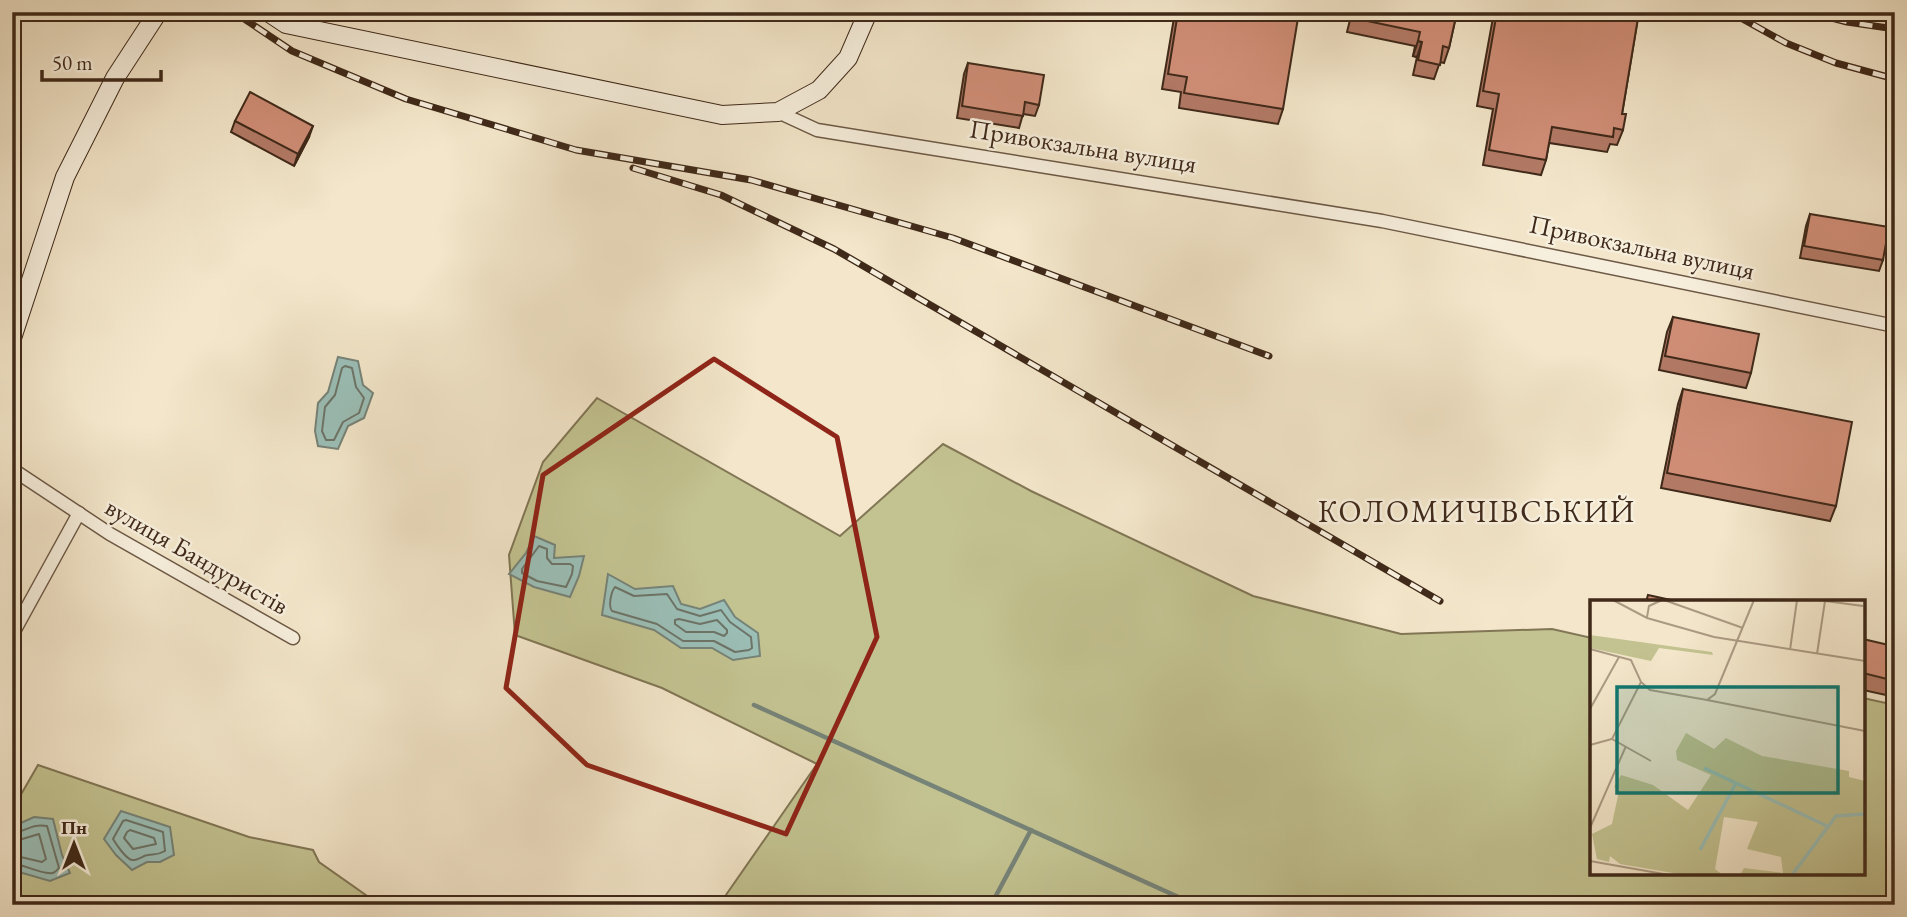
<svg xmlns="http://www.w3.org/2000/svg" width="1907" height="917" font-family="'EB Garamond',serif">
<style>
.green{fill:#c3c391;stroke:#817655;stroke-width:2}
.water{fill:#9bbfb7;stroke:#768378;stroke-width:2}
.lines{fill:none;stroke-linecap:round;stroke-linejoin:round}
.shore{stroke:#6d7468;stroke-width:2}
.stream{stroke:#768378;stroke-width:4.5}
.street-casing{stroke:#6c5845;stroke-width:15}
.secondary-casing{stroke:#3f2919;stroke-width:20}
.street{stroke:#f7efdd;stroke-width:12}
.secondary{stroke:#f7efdd;stroke-width:18}
.rail-casing{stroke:#3f2919;stroke-width:7}
.rail{stroke:#f7efdd;stroke-width:4.5;stroke-dasharray:13;stroke-linecap:butt}
.wall{fill:#b27965;stroke:#3f2919;stroke-width:2}
.shaded-wall{fill:#916353;stroke:#3f2919;stroke-width:2}
.building{fill:#cf8d76;stroke:#3f2919;stroke-width:2}
.marked{fill:none;stroke:#8f2418;stroke-width:5;stroke-linejoin:round}
.labels{text-anchor:middle;stroke-width:5;stroke-linejoin:round;paint-order:stroke}
.street-label{font-size:26px;fill:#3f2919;stroke:#f7efdd}
.quarter-label{font-size:30px;letter-spacing:2px;fill:#3f2919;stroke:#f7efdd}
.inset-river{fill:none;stroke:#9bbfb7;stroke-width:3.5}
.inset-road{fill:none;stroke:#ab9a83;stroke-width:2}
.view{fill:#0f766e;fill-opacity:0.15;stroke:#0f766e;stroke-width:3.5}
.inset-edge{fill:none;stroke:#3f2919;stroke-width:3.5}
</style>
<rect width="100%" height="100%" fill="#f3e6ca"/>
<filter id="stains"><feTurbulence type="fractalNoise" baseFrequency=".00286" numOctaves="4"/><feColorMatrix values="0 0 0 0 .2 0 0 0 0 .09 0 0 0 0 .02 0 0 0 .5 -.17"/></filter>
<radialGradient id="worn" r=".72"><stop offset=".6" stop-color="#630" stop-opacity="0"/><stop offset="1" stop-color="#630" stop-opacity=".3"/></radialGradient>
<g class="green">
<polygon points="597,398 840,536 943,444 1031,491 1253,596 1401,634 1552,629 1592,638 1592,873 1863,873 1863,698 1895,705 1895,905 719,905 817,764 662,688 515,635 509,555 543,462"/>
<polygon points="38,765 249,837 313,850 319,862 380,905 14,905 16,894 12,892 12,810"/>
</g>
<g class="water">
<polygon points="338,357 358,361 363,385 373,393 364,418 348,426 338,449 318,446 315,431 318,403 328,392"/>
<polygon points="534,536 555,545 554,558 584,556 579,576 570,597 534,587 509,574 526,553"/>
<polygon points="608,574 635,589 673,586 681,604 700,609 724,600 735,617 758,633 760,656 733,660 712,648 681,648 654,630 602,615"/>
<polygon points="121,811 170,827 174,855 160,862 147,862 132,870 116,855 104,839"/>
<polygon points="34,817 53,819 62,855 70,873 50,881 12,870 12,827"/>
</g>
<g class="lines">
<g class="shore">
<polygon points="345,366 352,368 356,387 364,398 359,413 343,422 334,440 326,440 322,431 325,407 335,395 342,368"/>
<polygon points="539,546 547,549 547,558 552,564 570,564 573,566 572,574 566,587 537,581 522,573 522,569"/>
<path d="M615,587L634,596L667,594L677,609L700,616L721,610L730,622L751,637L752,648L749,650L735,652L714,641H683L657,624L612,611C608,606 611,592 615,587Z"/>
<polygon points="679,619 700,624 717,620 727,630 727,633 724,636 714,632 686,632 675,624 675,620"/>
<path d="M126,820L163,832L165,851C158,855 155,854 148,855C144,855 137,861 132,860C126,859 116,844 113,839L123,821Z"/>
<polygon points="130,830 154,838 156,844 133,849 124,838 127,832"/>
<path d="M12,833C26,832 31,823 47,826L59,868C56,871 54,874 49,873C40,873 24,865 12,863"/>
<polyline points="12,842 39,834 46,859 42,862 12,855"/>
</g>
<g class="stream">
<polyline points="754,705 1196,905"/>
<polyline points="991,905 1031,830"/>
</g>
<g class="street-casing">
<g id="street">
<polyline points="778,112 817,130 1382,221 1895,326"/>
<polyline points="12,469 110,534 293,638"/>
<polyline points="12,635 79,513"/>
</g>
</g>
<g class="secondary-casing">
<g id="secondary">
<polyline points="268,12 286,24 722,115 778,112 819,90 848,58 868,12"/>
<polyline points="12,338 65,177 115,78 158,12"/>
</g>
</g>
<use href="#street" class="street"/>
<use href="#secondary" class="secondary"/>
<g class="rail-casing">
<g id="rail">
<polyline points="234,12 292,51 406,99 576,150 751,180 953,238 1269,356"/>
<polyline points="1730,12 1786,43 1836,63 1895,79"/>
<polyline points="1809,12 1847,22 1895,29"/>
<polyline points="633,168 721,195 834,249 1440,601"/>
</g>
</g>
<use href="#rail" class="rail"/>
</g>
<g class="wall">
<polygon points="1175,12 1262,12 1283,109 1278,124 1179,108 1181,92 1162,89"/>
<polygon points="1352,12 1457,12 1449,48 1444,63 1440,62 1434,79 1413,75 1417,57 1413,56 1415,46 1347,32"/>
<polygon points="1494,12 1639,12 1622,114 1623,130 1617,145 1610,144 1607,152 1549,143 1546,160 1541,175 1483,165 1493,109 1477,106"/>
<polygon points="968,63 1039,105 1035,116 1023,114 1019,128 957,118 964,74"/>
<polygon points="235,121 309,137 294,166 231,132"/>
<polygon points="1810,214 1883,260 1879,271 1800,258 1806,226"/>
<polygon points="1673,317 1751,373 1746,388 1659,370 1667,332"/>
<polygon points="1683,389 1836,506 1830,521 1661,488 1678,404"/>
<polygon points="1863,639 1891,655 1895,656 1895,697 1863,690"/>
</g>
<g class="shaded-wall">
<polygon points="1418,41 1422,42 1417,57 1413,56"/>
<polygon points="313,126 309,137 294,166 298,154"/>
</g>
<g class="building">
<polygon points="1178,12 1262,12 1298,18 1283,109 1184,93 1187,77 1168,74"/>
<polygon points="1354,12 1457,12 1449,48 1443,46 1440,65 1418,60 1422,42 1418,41 1420,32 1353,18"/>
<polygon points="1497,12 1639,12 1622,114 1626,114 1623,130 1614,128 1613,137 1552,127 1546,160 1489,150 1499,94 1483,91"/>
<polygon points="968,63 1044,75 1039,105 1025,102 1023,116 962,106"/>
<polygon points="250,92 313,126 298,154 235,121"/>
<polygon points="1810,214 1889,227 1883,260 1804,246"/>
<polygon points="1673,317 1759,334 1751,373 1665,356"/>
<polygon points="1683,389 1852,422 1836,506 1667,473"/>
<polygon points="1648,595 1680,602 1646,602"/>
<polygon points="1863,639 1893,646 1891,655 1895,656 1895,681 1863,673"/>
</g>
<path class="marked" d="M714,359L837,437L877,637L786,834L587,765L506,688L543,475Z"/>
<g class="labels">
<g class="street-label">
<text transform="translate(1083 146) rotate(9)" y="9">Привокзальна вулиця</text>
<text transform="translate(1642 247) rotate(12)" y="9">Привокзальна вулиця</text>
<text transform="translate(197 556) rotate(30)" y="9">вулиця Бандуристів</text>
</g>
<g class="quarter-label">
<text x="1477" y="522">КОЛОМИЧІВСЬКИЙ</text>
</g>
</g>
<g transform="translate(1590 600)">
<rect width="275" height="275" fill="#f3e6ca"/>
<path d="M0,35L122,52L123,55L69,48L61,61L0,48ZM96,133L124,149L136,138L172,156L259,171V177L275,181V275H150L154,268L193,273L191,257L157,249L168,222L134,217L125,269L133,275H95L30,264L20,256L19,262L7,259L2,234L22,224L29,191L24,187L31,175L63,185L98,210L121,175L87,160L86,151Z" fill="#c3c391"/>
<path class="inset-river" d="M114,168L237,226M110,250L146,183M202,275L246,216L275,214"/>
<path class="inset-road" d="M23,0L57,18L124,37L275,61M74,0L153,28M228,0L273,6M57,17L59,6L72,0M0,49L41,60L51,82L60,90L117,100L125,94L164,0M200,50L207,0M227,54L235,1M117,100L275,131M0,109L29,57M22,139L61,161M0,145L22,139L51,82M0,228L36,146M0,261L79,275"/>
<path class="view" d="M27,87H248V193H27Z"/>
<rect width="275" height="275" class="inset-edge"/>
</g>
<rect width="1907" height="917" fill="none" stroke="#f3e6ca" stroke-width="42"/>
<rect x="14" y="14" width="1879" height="889" fill="none" stroke="#3f2919" stroke-width="3.5"/>
<rect x="21" y="21" width="1865" height="875" fill="none" stroke="#3f2919" stroke-width="2"/>
<g transform="translate(74 844)" stroke="#f7efdd" stroke-width="5" paint-order="stroke">
<path d="M0-5L12 26L0 18L-12 26Z" fill="#3f2919"/>
<text y="-10" font-size="19" font-weight="bold" text-anchor="middle" fill="#3f2919">Пн</text>
</g>
<path d="M42 70v10h119v-10" fill="none" stroke="#3f2919" stroke-width="3.5"/>
<text x="52" y="70" font-size="21" fill="#3f2919" stroke="#f7efdd" stroke-width="5" paint-order="stroke">50 m</text>
<rect width="100%" height="100%" filter="url(#stains)"/>
<rect width="100%" height="100%" fill="url(#worn)"/>
</svg>
